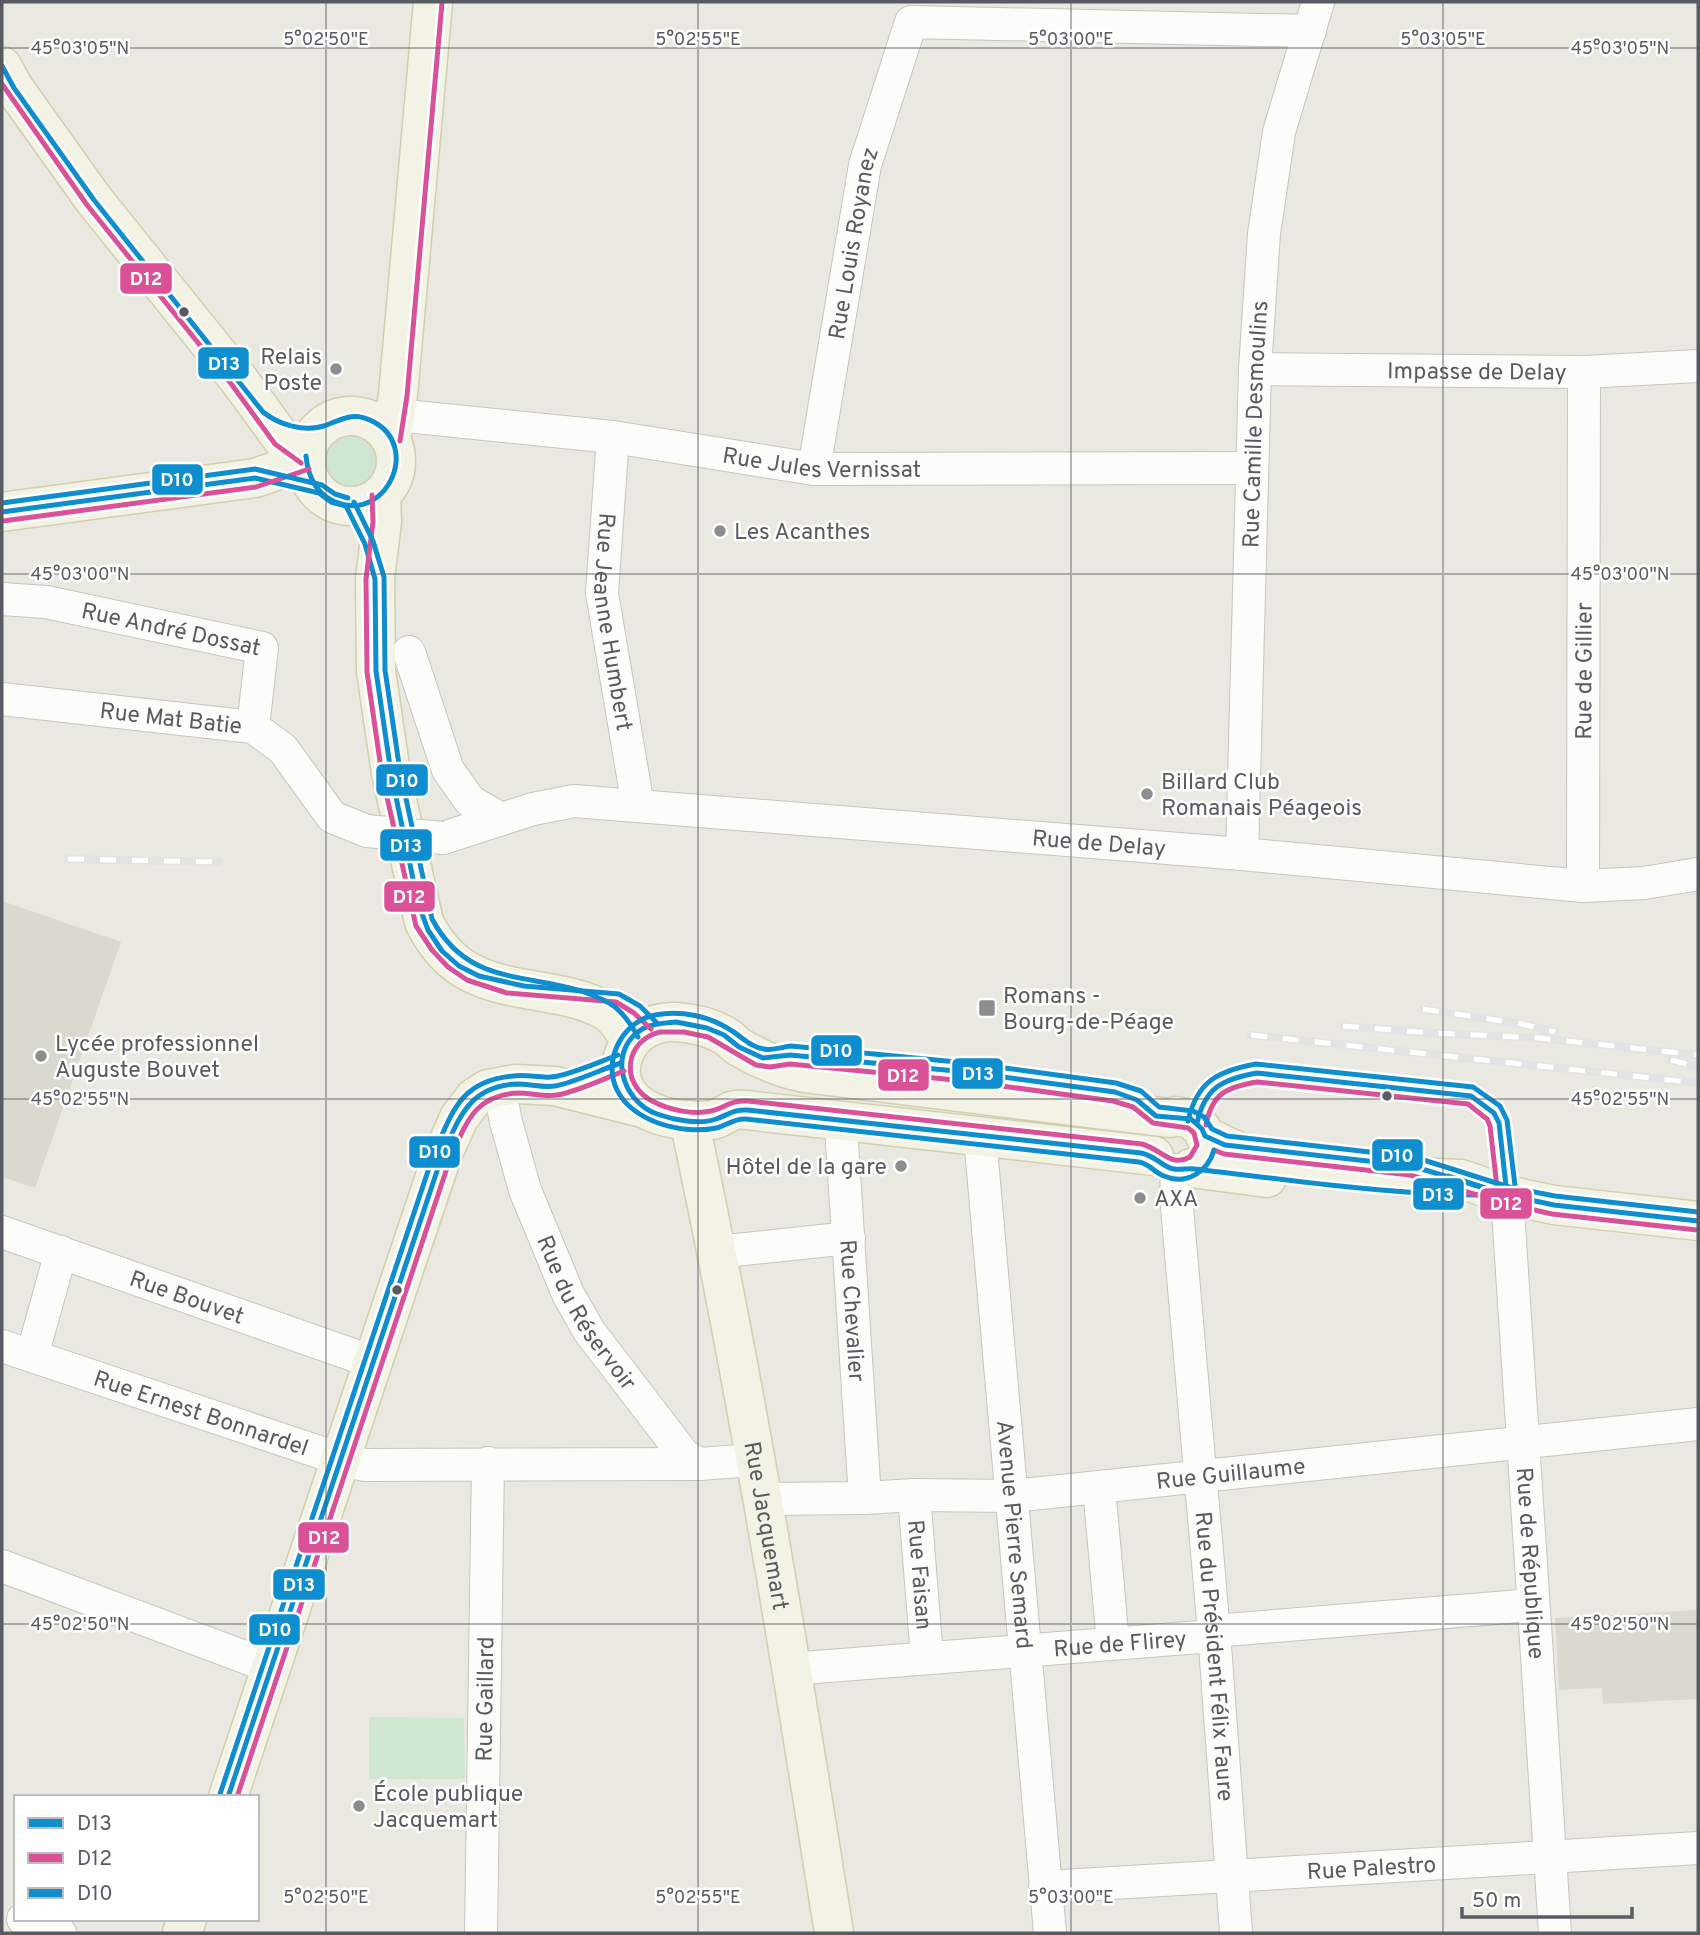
<svg xmlns="http://www.w3.org/2000/svg" width="1700" height="1935" font-family="Overpass,sans-serif">
<style>
.education{fill:#dad9d0}
.green{fill:#cfe7d0}
.lines{fill:none;stroke-linecap:round;stroke-linejoin:round}
.minor-casing{stroke:#c5c5c4;stroke-width:34}
.major-casing{stroke:#d2cfaf;stroke-width:41}
.minor{stroke:#fcfcfb;stroke-width:32}
.major{stroke:#f2f2e5;stroke-width:38}
.rail-casing{stroke:#e2e3e2;stroke-width:8}
.rail{stroke:#fff;stroke-width:5;stroke-dasharray:16;stroke-linecap:butt}
.minor-bridge-casing{stroke:#c5c5c4;stroke-width:34;stroke-linecap:butt}
.minor-bridge{stroke:#fcfcfb;stroke-width:32}
.bus-1-casing{stroke:#fff;stroke-width:10}
.bus-2-casing{stroke:#fff;stroke-width:10}
.bus-3-casing{stroke:#fff;stroke-width:10}
.bus-1{stroke:#0e8ece;stroke-width:5}
.bus-2{stroke:#db5197;stroke-width:5}
.bus-3{stroke:#0e8ece;stroke-width:5}
.ticks{fill:none;stroke:#585b61;stroke-width:2;stroke-opacity:0.45}
.bus-dot{fill:#585b61;stroke:#fff;stroke-width:2.5}
.poi-dot{fill:#8b8d8e;stroke:#fff;stroke-width:2.5}
.labels{text-anchor:middle;stroke-width:5;stroke-linejoin:round;paint-order:stroke}
.street-label{font-size:23px;fill:#585b61;stroke:#fff}
.poi-label{font-size:23px;fill:#585b61;stroke:#fff;text-anchor:start}
.ticks-label{font-size:18px;text-anchor:middle;fill:#585b61;stroke:#fff;stroke-width:5;stroke-linejoin:round;paint-order:stroke}
.line-badge{stroke:#fff;stroke-width:2.5}
.badge-label{font-size:19px;text-anchor:middle;font-weight:bold;fill:#fff}
</style>
<rect width="100%" height="100%" fill="#e9e9e2"/>
<g class="education">
<polygon points="2,901 121,942 35,1188 2,1177"/>
<polygon points="1698,1610 1698,1699 1603,1704 1602,1688 1559,1690 1555,1618"/>
</g>
<g class="green">
<circle cx="352" cy="460" r="26"/>
<polygon points="369,1717 464,1718 465,1779 369,1779"/>
</g>
<g class="lines">
<g class="minor-casing">
<g id="minor">
<path id="s1" d="M1255,369L1584,372L1698,366"/>
<path id="s2" d="M396,415L613,437L814,469L1251,468"/>
<path id="s3" d="M613,437L602,593L638,806"/>
<path id="s4" d="M814,469L865,165L911,22L1310,31"/>
<path id="s5" d="M2,599L46,602L262,648L253,727"/>
<polyline points="409,652 448,770 470,801 501,819"/>
<path id="s6" d="M2,699L253,727L283,749L332,817L367,831"/>
<path id="s7" d="M443,838L533,809L574,801L1242,854L1583,886L1644,883L1698,874"/>
<path id="s8" d="M1242,854L1255,369L1264,234L1279,132L1318,2"/>
<path id="s9" d="M1583,886L1584,372"/>
<path id="s10" d="M499,1086L506,1122L525,1190L568,1294L589,1331L684,1455L699,1464L754,1460"/>
<path id="s11" d="M844,1122L842,1143L865,1498"/>
<path id="s12" d="M980,1137L1050,1933"/>
<path id="s13" d="M1177,1170L1176,1196L1214,1632L1236,1933"/>
<path id="s14" d="M1507,1195L1555,1933"/>
<path id="s15" d="M2,1232L373,1362"/>
<polyline points="717,1252 849,1238"/>
<path id="s16" d="M2,1346L340,1459L364,1465L699,1464"/>
<polyline points="32,1356 61,1252"/>
<polyline points="1099,1488 1113,1643"/>
<path id="s17" d="M914,1495L927,1657"/>
<path id="s18" d="M761,1499L865,1498L914,1495L1013,1496L1698,1424"/>
<polyline points="2,1566 271,1667"/>
<path id="s19" d="M790,1669L1200,1637L1226,1630L1533,1605"/>
<path id="s20" d="M1045,1887L1698,1848"/>
<polyline points="23,1919 60,1933"/>
<path id="s21" d="M481,1933L488,1463"/>
</g>
</g>
<g class="major-casing">
<g id="major">
<polyline points="2,66 14,88 94,200 239,380 282,439 306,456"/>
<circle cx="351" cy="461" r="45"/>
<polyline points="391,440 398,395 433,2"/>
<path d="M381,495L382,522L375,579L376,671L391,773L424,922C434,942 447,959 466,970C508,995 564,987 606,1011C617,1018 624,1030 630,1041"/>
<polyline points="2,512 255,478 306,461"/>
<path id="s22" d="M689,1120C747,1389 791,1662 834,1933"/>
<path d="M1154,1156L763,1112C754,1111 740,1108 731,1111C725,1114 719,1119 712,1120C692,1123 662,1119 644,1108C599,1082 625,1019 676,1022C691,1023 709,1027 722,1034C729,1037 733,1043 739,1047C759,1059 781,1068 804,1073L1169,1118L1176,1116L1191,1119L1202,1129L1205,1136L1254,1159L1395,1176L1461,1179L1507,1195L1554,1205L1698,1221"/>
<polyline points="1191,1168 1267,1178"/>
<polyline points="228,1797 397,1290 442,1156 459,1118 474,1098 488,1089 516,1084 555,1086 643,1108"/>
<polyline points="182,1933 187,1919"/>
</g>
</g>
<use href="#minor" class="minor"/>
<use href="#major" class="major"/>
<g class="rail-casing">
<g id="rail">
<polyline points="68,859 219,862"/>
<polyline points="1423,1009 1522,1024 1555,1032"/>
<polyline points="1343,1026 1431,1033 1539,1038 1698,1055"/>
<polyline points="1251,1035 1698,1083"/>
<polyline points="1671,1060 1698,1067"/>
</g>
</g>
<use href="#rail" class="rail"/>
<g class="minor-bridge-casing">
<polyline id="minor-bridge" points="367,831 443,838"/>
</g>
<use href="#minor-bridge" class="minor-bridge"/>
<g class="bus-1-casing">
<g id="bus-1">
<path d="M2,66L14,88L94,200L263,412C279,425 304,432 324,426C343,419 353,411 374,422C419,446 389,517 341,504C318,498 308,478 306,456"/>
<polyline points="346,506 365,544 375,579 376,671 391,773 418,903 428,930 442,951 459,966 479,976 524,986 619,994 640,1006 657,1023"/>
<polyline points="2,512 255,478 319,493 331,502 346,506"/>
<path d="M676,1022L707,1028L724,1035L739,1047L763,1058L790,1055L966,1072L1115,1092L1137,1100L1156,1116L1191,1119L1202,1129L1205,1136L1225,1145L1412,1166L1507,1195C1403,1197 1298,1181 1195,1169C1188,1168 1181,1170 1174,1169C1164,1168 1156,1156 1141,1153L747,1110C734,1109 728,1115 716,1119C699,1125 674,1120 657,1114C621,1101 606,1049 644,1028C654,1023 665,1023 676,1022Z"/>
<path d="M1197,1123C1205,1087 1223,1079 1257,1073L1471,1096L1494,1113L1499,1123L1507,1195"/>
<polyline points="1448,1176 1507,1195 1554,1205 1698,1221"/>
<path d="M228,1797L442,1156C459,1118 469,1086 517,1084C530,1084 543,1088 555,1086C573,1083 602,1069 621,1063"/>
</g>
</g>
<g class="bus-2-casing">
<g id="bus-2">
<polyline points="2,84 87,205 232,385 275,444 301,463"/>
<polyline points="400,441 407,396 442,3"/>
<polyline points="372,495 373,522 366,579 367,672 382,775 416,926 432,950 448,967 467,980 507,993 616,1002 634,1013 651,1029"/>
<polyline points="3,521 256,487 309,469"/>
<path d="M660,1032H684L708,1037L756,1065L770,1067L790,1064L965,1081L1113,1101L1133,1107L1153,1123L1188,1128L1194,1133L1197,1145L1190,1157C1171,1168 1161,1149 1142,1144L748,1101C728,1100 727,1108 711,1111C693,1115 669,1110 652,1101C620,1084 624,1041 660,1032Z"/>
<path d="M1206,1125C1212,1093 1227,1087 1257,1082L1468,1104L1487,1119L1490,1126L1498,1196"/>
<polyline points="1214,1150 1224,1154 1410,1175 1504,1203 1552,1214 1697,1230"/>
<path d="M237,1797L450,1159C466,1124 474,1094 519,1093C531,1093 545,1097 557,1095C579,1091 603,1079 624,1071"/>
</g>
</g>
<g class="bus-3-casing">
<g id="bus-3">
<path d="M354,502L373,541L384,577L385,670L400,771L432,919C467,984 521,973 581,991C592,995 605,999 615,1007C625,1015 632,1026 638,1037"/>
<polyline points="2,503 255,469 322,485 335,494 348,498"/>
<path d="M1202,1116L1193,1111L1159,1107L1141,1091L1116,1083L967,1063L791,1046C782,1047 773,1051 764,1049C752,1048 742,1037 732,1031C710,1016 681,1010 655,1015C623,1021 602,1060 617,1090C625,1106 642,1117 658,1123C675,1129 698,1132 716,1128C728,1125 734,1118 746,1119L1139,1162C1150,1164 1155,1173 1164,1176C1187,1186 1208,1171 1214,1150"/>
<polyline points="1204,1117 1212,1129 1227,1136 1414,1157 1509,1187 1555,1196 1698,1212"/>
<path d="M1188,1121C1197,1081 1218,1071 1256,1064L1473,1087L1500,1106L1507,1120L1516,1194"/>
<path d="M220,1794L434,1153C453,1110 461,1081 513,1076C526,1074 539,1078 551,1077C568,1076 601,1061 618,1055"/>
</g>
</g>
<use href="#bus-1" class="bus-1"/>
<use href="#bus-2" class="bus-2"/>
<use href="#bus-3" class="bus-3"/>
</g>
<path class="ticks" d="M326,2V1933M698,2V1933M1071,2V1933M1443,2V1933M2,48H1698M2,574H1698M2,1099H1698M2,1624H1698"/>
<g class="bus-dot">
<circle cx="184" cy="312" r="6"/>
<circle cx="1387" cy="1096" r="6"/>
<circle cx="397" cy="1290" r="6"/>
</g>
<g class="poi-dot">
<circle cx="336" cy="369" r="7"/>
<circle cx="720" cy="531" r="7"/>
<circle cx="1147" cy="794" r="7"/>
<rect x="978" y="999" width="18" height="18" rx="3.5"/>
<circle cx="41" cy="1056" r="7"/>
<circle cx="901" cy="1166" r="7"/>
<circle cx="1140" cy="1198" r="7"/>
<circle cx="359" cy="1806" r="7"/>
</g>
<g class="labels">
<g class="street-label">
<text dy="8" stroke="none"><textPath href="#s4" startOffset="229">Rue Louis Royanez</textPath></text>
<text dy="8" stroke="none"><textPath href="#s1" startOffset="222">Impasse de Delay</textPath></text>
<text dy="8" stroke="none"><textPath href="#s8" startOffset="430">Rue Camille Desmoulins</textPath></text>
<text dy="8" stroke="none"><textPath href="#s2" startOffset="429">Rue Jules Vernissat</textPath></text>
<text dy="8" stroke="none"><textPath href="#s3" startOffset="186">Rue Jeanne Humbert</textPath></text>
<text dy="8" stroke="none"><textPath href="#s5" startOffset="172">Rue André Dossat</textPath></text>
<text dy="8" stroke="none"><textPath href="#s9" startOffset="215">Rue de Gillier</textPath></text>
<text dy="8" stroke="none"><textPath href="#s6" startOffset="170">Rue Mat Batie</textPath></text>
<text dy="8" stroke="none"><textPath href="#s7" startOffset="663">Rue de Delay</textPath></text>
<text dy="8" stroke="none"><textPath href="#s15" startOffset="196">Rue Bouvet</textPath></text>
<text dy="8" stroke="none"><textPath href="#s11" startOffset="189">Rue Chevalier</textPath></text>
<text dy="8" stroke="none"><textPath href="#s10" startOffset="245">Rue du Réservoir</textPath></text>
<text dy="8" stroke="none"><textPath href="#s16" startOffset="210">Rue Ernest Bonnardel</textPath></text>
<text dy="8" stroke="none"><textPath href="#s18" startOffset="471">Rue Guillaume</textPath></text>
<text dy="8" stroke="none"><textPath href="#s22" startOffset="413">Rue Jacquemart</textPath></text>
<text dy="8" stroke="none"><textPath href="#s12" startOffset="399">Avenue Pierre Semard</textPath></text>
<text dy="8" stroke="none"><textPath href="#s14" startOffset="369">Rue de République</textPath></text>
<text dy="8" stroke="none"><textPath href="#s17" startOffset="80">Rue Faisan</textPath></text>
<text dy="8" stroke="none"><textPath href="#s19" startOffset="331">Rue de Flirey</textPath></text>
<text dy="8" stroke="none"><textPath href="#s13" startOffset="488">Rue du Président Félix Faure</textPath></text>
<text dy="8" stroke="none"><textPath href="#s21" startOffset="234">Rue Gaillard</textPath></text>
<text dy="8" stroke="none"><textPath href="#s20" startOffset="327">Rue Palestro</textPath></text>
</g>
<g class="poi-label">
<text x="322" y="364" text-anchor="end">Relais<tspan x="322" dy="26">Poste</tspan></text>
<text x="734" y="539">Les Acanthes</text>
<text x="1161" y="789">Billard Club<tspan x="1161" dy="26">Romanais Péageois</tspan></text>
<text x="1003" y="1003">Romans -<tspan x="1003" dy="26">Bourg-de-Péage</tspan></text>
<text x="55" y="1051">Lycée professionnel<tspan x="55" dy="26">Auguste Bouvet</tspan></text>
<text x="887" y="1174" text-anchor="end">Hôtel de la gare</text>
<text x="1154" y="1206">AXA</text>
<text x="373" y="1801">École publique<tspan x="373" dy="26">Jacquemart</tspan></text>
</g>
</g>
<g class="ticks-label">
<text x="326" y="45">5°02'50"E</text>
<text x="698" y="45">5°02'55"E</text>
<text x="1071" y="45">5°03'00"E</text>
<text x="1443" y="45">5°03'05"E</text>
<text x="80" y="54">45°03'05"N</text>
<text x="1620" y="54">45°03'05"N</text>
<text x="80" y="580">45°03'00"N</text>
<text x="1620" y="580">45°03'00"N</text>
<text x="80" y="1105">45°02'55"N</text>
<text x="1620" y="1105">45°02'55"N</text>
<text x="80" y="1630">45°02'50"N</text>
<text x="1620" y="1630">45°02'50"N</text>
<text x="326" y="1903">5°02'50"E</text>
<text x="698" y="1903">5°02'55"E</text>
<text x="1071" y="1903">5°03'00"E</text>
</g>
<g class="line-badge">
<rect x="119" y="262" width="54" height="33" rx="7" fill="#db5197"/>
<rect x="197" y="346" width="53" height="34" rx="7" fill="#0e8ece"/>
<rect x="151" y="463" width="53" height="33" rx="7" fill="#0e8ece"/>
<rect x="375" y="763" width="54" height="34" rx="7" fill="#0e8ece"/>
<rect x="379" y="828" width="54" height="34" rx="7" fill="#0e8ece"/>
<rect x="383" y="880" width="53" height="33" rx="7" fill="#db5197"/>
<rect x="810" y="1034" width="53" height="33" rx="7" fill="#0e8ece"/>
<rect x="951" y="1057" width="53" height="33" rx="7" fill="#0e8ece"/>
<rect x="877" y="1058" width="53" height="34" rx="7" fill="#db5197"/>
<rect x="408" y="1135" width="53" height="34" rx="7" fill="#0e8ece"/>
<rect x="1371" y="1138" width="53" height="34" rx="7" fill="#0e8ece"/>
<rect x="1412" y="1177" width="53" height="34" rx="7" fill="#0e8ece"/>
<rect x="1479" y="1187" width="54" height="33" rx="7" fill="#db5197"/>
<rect x="297" y="1521" width="53" height="33" rx="7" fill="#db5197"/>
<rect x="272" y="1568" width="54" height="33" rx="7" fill="#0e8ece"/>
<rect x="248" y="1613" width="53" height="33" rx="7" fill="#0e8ece"/>
</g>
<g class="badge-label">
<text x="146" y="285">D12</text>
<text x="224" y="370">D13</text>
<text x="177" y="486">D10</text>
<text x="402" y="787">D10</text>
<text x="406" y="852">D13</text>
<text x="409" y="903">D12</text>
<text x="836" y="1057">D10</text>
<text x="978" y="1080">D13</text>
<text x="903" y="1082">D12</text>
<text x="435" y="1158">D10</text>
<text x="1397" y="1162">D10</text>
<text x="1438" y="1201">D13</text>
<text x="1506" y="1210">D12</text>
<text x="324" y="1544">D12</text>
<text x="299" y="1591">D13</text>
<text x="275" y="1636">D10</text>
</g>
<rect width="1700" height="1935" fill="none" stroke="#585b61" stroke-width="7"/>
<rect x="14" y="1795" width="245" height="126" fill="#ffffff" stroke="#bcbdc0" stroke-width="2"/>
<rect x="28" y="1818" width="35" height="10" fill="#0e8ece" stroke="#bcbdc0" stroke-width="2"/>
<text x="77" y="1830" font-size="21" fill="#585b61">D13</text>
<rect x="28" y="1853" width="35" height="10" fill="#db5197" stroke="#bcbdc0" stroke-width="2"/>
<text x="77" y="1865" font-size="21" fill="#585b61">D12</text>
<rect x="28" y="1888" width="35" height="10" fill="#0e8ece" stroke="#bcbdc0" stroke-width="2"/>
<text x="77" y="1900" font-size="21" fill="#585b61">D10</text>
<path d="M1462 1907v10h170v-10" fill="none" stroke="#585b61" stroke-width="3.5"/>
<text x="1472" y="1907" font-size="21" fill="#585b61" stroke="#ffffff" stroke-width="5" paint-order="stroke">50 m</text>
</svg>
